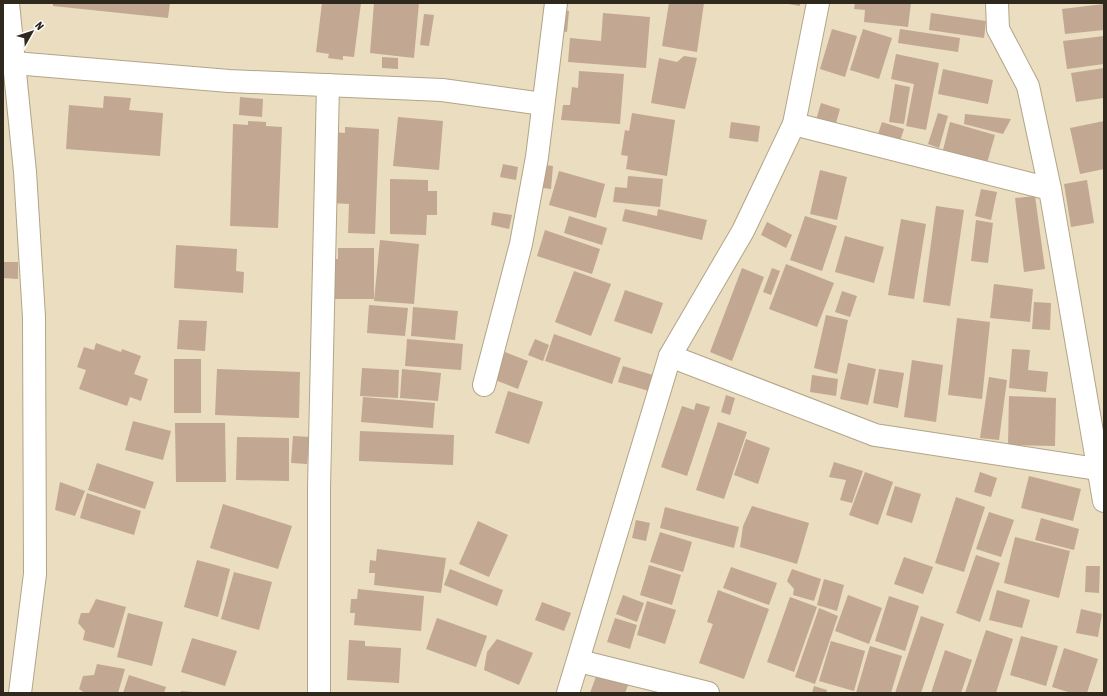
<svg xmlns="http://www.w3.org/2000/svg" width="1107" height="696" font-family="'Asap Condensed',sans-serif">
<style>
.building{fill:#c2a793}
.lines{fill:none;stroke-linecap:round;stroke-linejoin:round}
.minor-casing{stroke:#b2a487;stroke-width:24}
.minor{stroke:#fff;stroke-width:22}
</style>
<rect width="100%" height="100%" fill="#ebddbf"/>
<g class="building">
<polygon points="53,3 170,3 168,18 53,6"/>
<polygon points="322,3 361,3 354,57 343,56 343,60 328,58 329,54 316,52"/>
<polygon points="374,3 419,3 414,58 370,53"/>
<polygon points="669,3 704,3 697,52 662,46"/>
<polygon points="783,3 800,3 800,6"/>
<polygon points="855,3 911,3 908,27 864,22 865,10 854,9"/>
<polygon points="1104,4 1104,30 1065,34 1062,9"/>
<polygon points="557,10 569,11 567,32 555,30"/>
<polygon points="603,13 650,17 646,68 568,62 570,38 601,41"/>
<polygon points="931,13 986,21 984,38 929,30"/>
<polygon points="424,14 434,15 429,46 420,45"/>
<polygon points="832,29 857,36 845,77 820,69"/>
<polygon points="863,29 892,38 879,79 850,70"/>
<polygon points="900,29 960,38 958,52 898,43"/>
<polygon points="1104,36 1104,64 1067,69 1063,41"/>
<polygon points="896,54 939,63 926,130 906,126 914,84 891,79"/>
<polygon points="684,56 697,58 685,109 651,103 659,58 677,62"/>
<polygon points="382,57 398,58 398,69 382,68"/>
<polygon points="1104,68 1104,98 1076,102 1071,73"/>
<polygon points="943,69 993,80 988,104 938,94"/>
<polygon points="579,71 624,74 620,124 561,120 563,105 570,105 572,87 578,88"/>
<polygon points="895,84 910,87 904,124 889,122"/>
<polygon points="104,96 131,98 129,110 163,113 160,156 66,149 69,105 103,108"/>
<polygon points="240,97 263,99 262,117 239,115"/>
<polygon points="821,103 840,109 835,126 816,120"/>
<polygon points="632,113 675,120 667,176 626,169 628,156 621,155 625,130 629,131"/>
<polygon points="938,113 948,116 939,148 928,144"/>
<polygon points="965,114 1011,119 1003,134 964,124"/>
<polygon points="398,117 443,121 439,170 393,166"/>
<polygon points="248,121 266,122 266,126 282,127 278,228 230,226 233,124 248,125"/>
<polygon points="1104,121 1104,169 1080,174 1070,128"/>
<polygon points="731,122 760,126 758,142 729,138"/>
<polygon points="882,122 904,129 899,144 877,137"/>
<polygon points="950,122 995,135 987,163 943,150"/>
<polygon points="345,127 379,129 375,234 348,233 349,204 331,203 333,132 345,133"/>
<polygon points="503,164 518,167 516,180 500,177"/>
<polygon points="537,164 553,166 551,189 535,187"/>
<polygon points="820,170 847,177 837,220 810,214"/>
<polygon points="559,171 605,184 596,218 549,205"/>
<polygon points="628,176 663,179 660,207 613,202 615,187 627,188"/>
<polygon points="390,179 428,180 428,191 437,191 437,215 427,215 426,235 390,234"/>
<polygon points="1087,180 1094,223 1071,227 1064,184"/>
<polygon points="981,189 997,192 991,220 975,216"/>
<polygon points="1035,196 1045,269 1024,272 1015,198"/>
<polygon points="936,206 964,210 950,306 923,302"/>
<polygon points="625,209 657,216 658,209 707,220 702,240 622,221"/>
<polygon points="493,212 512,215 509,229 491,225"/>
<polygon points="569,216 607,228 602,245 564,233"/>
<polygon points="805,216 837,226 822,271 790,260"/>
<polygon points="901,219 926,224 914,299 888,295"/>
<polygon points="976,220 993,223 988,263 971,261"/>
<polygon points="767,222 792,235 786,248 761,235"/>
<polygon points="545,230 600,249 592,274 537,256"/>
<polygon points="845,236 884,247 874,283 835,272"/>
<polygon points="380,240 419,244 414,304 374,301"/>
<polygon points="176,245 237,249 236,271 244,272 243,293 174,288"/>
<polygon points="338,248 374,248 374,299 335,299 334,259 338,259"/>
<polygon points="3,262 18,262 18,279 3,278"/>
<polygon points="786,264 834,283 817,327 769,309"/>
<polygon points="742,268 764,277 732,361 710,352"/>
<polygon points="772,268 780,271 771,295 763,292"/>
<polygon points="574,271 611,284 591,336 555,322"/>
<polygon points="994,284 1033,289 1030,322 990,318"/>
<polygon points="625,290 663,303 652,334 614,321"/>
<polygon points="842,291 857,296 850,317 835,312"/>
<polygon points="1034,302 1051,303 1050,330 1032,329"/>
<polygon points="369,305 408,308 405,336 367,333"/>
<polygon points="413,307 458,311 455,340 411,336"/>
<polygon points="826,315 848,320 837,374 814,368"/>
<polygon points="957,318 990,322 982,399 948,395"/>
<polygon points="179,320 207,321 205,351 177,349"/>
<polygon points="554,334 621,358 612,384 545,361"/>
<polygon points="407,339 463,344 461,370 405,366"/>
<polygon points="535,339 549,345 543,361 528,355"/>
<polygon points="96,343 121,352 122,349 141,356 134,374 148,379 141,401 130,397 127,406 79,389 86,370 77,367 84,347 94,350"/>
<polygon points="1012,349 1030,350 1028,370 1048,372 1046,392 1009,388"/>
<polygon points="505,352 528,361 518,389 495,380"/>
<rect x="174" y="359" width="27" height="54"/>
<polygon points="912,360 943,365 936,422 904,417"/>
<polygon points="848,363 876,369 868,405 840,399"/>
<polygon points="623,366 653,375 649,391 618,382"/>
<polygon points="362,368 399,370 398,398 360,396"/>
<polygon points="217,369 300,372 299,418 215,415"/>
<polygon points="402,369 441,373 438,401 400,398"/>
<polygon points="879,369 904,373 898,408 873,403"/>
<polygon points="812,375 838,379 836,396 810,392"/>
<polygon points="989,377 1007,380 999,440 980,438"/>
<polygon points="508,391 543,402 529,444 495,433"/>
<polygon points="726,395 735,398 730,415 721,412"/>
<polygon points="1009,396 1056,398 1055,446 1008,445"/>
<polygon points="363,397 435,403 433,428 361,422"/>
<polygon points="696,403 710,407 687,476 661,467 682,406 694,410"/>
<polygon points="133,421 171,431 163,460 125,450"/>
<polygon points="718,422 747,432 724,499 696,490"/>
<polygon points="175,423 225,423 226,482 176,482"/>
<polygon points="360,431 454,435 453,465 359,461"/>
<polygon points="293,436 310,437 307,464 291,463"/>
<polygon points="237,437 289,438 289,481 236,480"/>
<polygon points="746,439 770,448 758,484 734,475"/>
<polygon points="834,462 863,471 852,503 840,500 846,480 829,477"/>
<polygon points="97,463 154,482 145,509 88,490"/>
<polygon points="865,472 893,482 878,525 849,515"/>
<polygon points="980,472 997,478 991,497 974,492"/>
<polygon points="1029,476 1081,489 1073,521 1021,508"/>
<polygon points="60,482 85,491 75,516 55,510"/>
<polygon points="895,486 921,494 912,523 886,515"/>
<polygon points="87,493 141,511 134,535 80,518"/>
<polygon points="956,497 985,507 964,572 935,563"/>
<polygon points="223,504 292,526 278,569 210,548"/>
<polygon points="752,506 809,523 797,564 740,547 743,526"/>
<polygon points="665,507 739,527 734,548 660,528"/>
<polygon points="989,512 1014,520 1001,557 976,549"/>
<polygon points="1041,518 1079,529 1074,550 1035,540"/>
<polygon points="636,520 650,523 646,541 632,538"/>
<polygon points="478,521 508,535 489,577 459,564"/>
<polygon points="660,532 692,542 683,572 650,562"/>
<polygon points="1015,537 1070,551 1059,598 1004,583"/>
<polygon points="377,549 446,558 441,593 374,585 375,573 369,573 370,560 376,561"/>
<polygon points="976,555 1000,563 980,622 956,613"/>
<polygon points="904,557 933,567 923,594 894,584"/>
<polygon points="197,560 230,569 218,617 184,607"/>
<polygon points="649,565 681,575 672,605 640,595"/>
<polygon points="1086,566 1100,566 1099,593 1085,592"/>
<polygon points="731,567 777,583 769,605 723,588"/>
<polygon points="450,569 503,590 497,606 444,585"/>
<polygon points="792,569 821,579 814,601 793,595 794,589 787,581"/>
<polygon points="234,572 272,582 259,630 221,619"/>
<polygon points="824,579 844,585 837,611 817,605"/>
<polygon points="358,589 424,596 421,631 354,625 355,613 350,613 351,599 357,599"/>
<polygon points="718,590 769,609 744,679 699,663 713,624 707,622"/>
<polygon points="997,590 1030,600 1022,628 989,620"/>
<polygon points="623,595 644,603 637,622 616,614"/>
<polygon points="848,595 882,608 869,644 835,631"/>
<polygon points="889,596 919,606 905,651 875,641"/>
<polygon points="790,597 817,607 794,672 767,662"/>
<polygon points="96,599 126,607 114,648 83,640 85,631 78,623 81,613 89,613"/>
<polygon points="647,601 676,610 665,644 637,635"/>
<polygon points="542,602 571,613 564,631 535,620"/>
<polygon points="819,608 838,616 815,684 795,677"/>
<polygon points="1081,609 1102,614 1098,637 1076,633"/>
<polygon points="128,613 163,622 152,666 117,657"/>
<polygon points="921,616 944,624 921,693 895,693"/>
<polygon points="437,618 487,636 476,667 426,649"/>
<polygon points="615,618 637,625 630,649 607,642"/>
<polygon points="986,630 1013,639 996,693 965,693"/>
<polygon points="1021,636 1058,646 1046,686 1010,675"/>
<polygon points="192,638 237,651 225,686 181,672"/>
<polygon points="497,639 533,653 519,685 484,670 487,652"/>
<polygon points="349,640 365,641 365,646 401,648 399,683 347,680"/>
<polygon points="831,641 865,651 854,691 819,681"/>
<polygon points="870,646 902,656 891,693 856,693"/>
<polygon points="1064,648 1098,659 1087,693 1071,693 1052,687"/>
<polygon points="945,650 972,660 961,693 931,693"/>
<polygon points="97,664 125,669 118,693 85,693 79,689 83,676 94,675"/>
<polygon points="598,671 629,683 625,693 590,693"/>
<polygon points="129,675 166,687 164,693 123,693"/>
<polygon points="814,686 827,690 826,693 812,693"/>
<polygon points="181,691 194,692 194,693 181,693"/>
</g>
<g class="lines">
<g class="minor-casing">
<g id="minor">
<polyline points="8,3 25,172 34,317 35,574 20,693"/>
<polyline points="997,3 998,29 1028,86 1050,189 1104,501"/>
<polyline points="14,63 229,81 442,90 543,104"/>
<polyline points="794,124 1050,189"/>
<polyline points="670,356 875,435 1097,469 1104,467"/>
<polyline points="484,385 521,244 537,157 556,3"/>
<polyline points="579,661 708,693"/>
<polyline points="319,693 319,488 328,85"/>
<polyline points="568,693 670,356 743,231 794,124 818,3"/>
</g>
</g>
<use href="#minor" class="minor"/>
</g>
<rect width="1107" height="696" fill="none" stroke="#2e281d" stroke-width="8"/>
<g transform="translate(32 32) rotate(51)" stroke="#ffffff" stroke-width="3" paint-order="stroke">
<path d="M0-3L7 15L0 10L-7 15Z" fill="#2e281d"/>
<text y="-6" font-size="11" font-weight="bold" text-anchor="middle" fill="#2e281d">N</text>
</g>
</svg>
